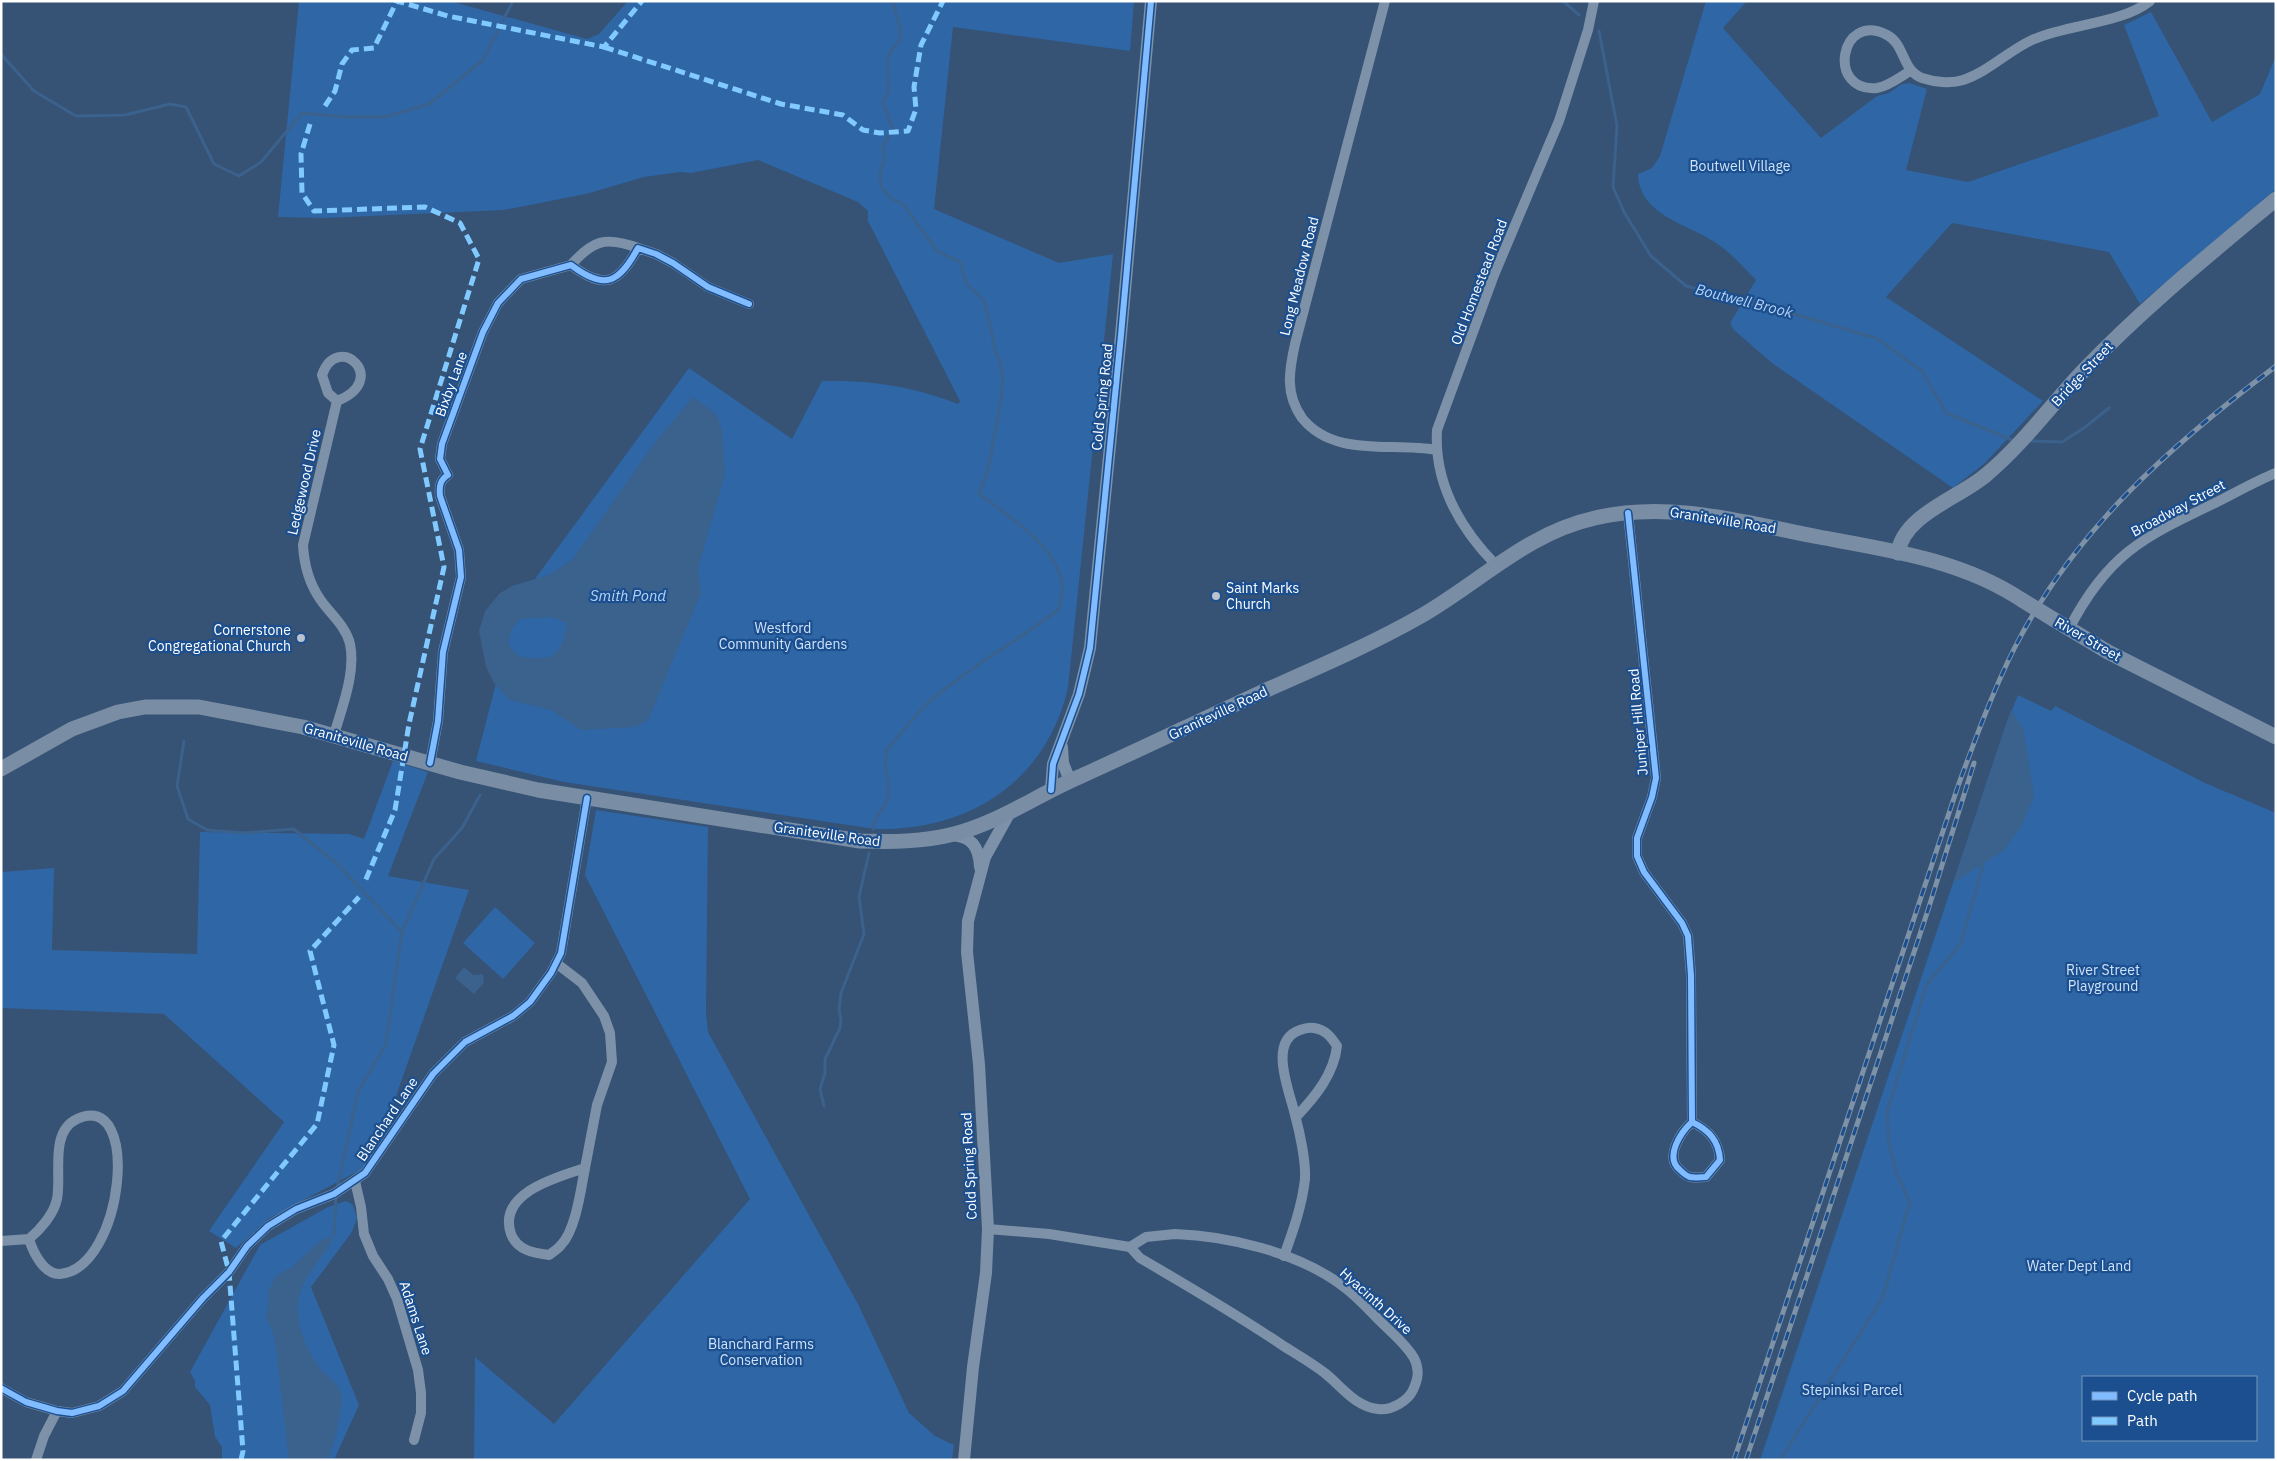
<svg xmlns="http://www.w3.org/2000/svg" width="2277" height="1461" font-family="'IBM Plex Sans',sans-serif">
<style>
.green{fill:#2f66a5;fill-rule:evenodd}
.water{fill:#3b618d;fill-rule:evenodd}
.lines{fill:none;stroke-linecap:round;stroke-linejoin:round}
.stream{stroke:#3b618d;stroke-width:3}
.minor{stroke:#7d92a8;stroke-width:10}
.tertiary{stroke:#7d92a8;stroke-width:12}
.secondary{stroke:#798da4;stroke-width:15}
.rail-casing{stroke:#7e92a7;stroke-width:5}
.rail{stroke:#1b4f8f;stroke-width:3;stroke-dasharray:9;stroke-linecap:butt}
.secondary-bridge{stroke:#798da4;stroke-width:15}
.quiet{stroke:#80caff;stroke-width:5;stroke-dasharray:10 5;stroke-linecap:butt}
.cycleway-casing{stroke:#1b4f8f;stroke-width:9}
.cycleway{stroke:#80bcff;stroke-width:6}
.poi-dot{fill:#b9c2ce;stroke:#1b4f8f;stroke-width:2}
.labels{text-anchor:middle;stroke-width:4.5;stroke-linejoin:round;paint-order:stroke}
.park-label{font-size:14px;fill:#cfe3fa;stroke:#1b4f8f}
.street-label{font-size:14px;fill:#fff;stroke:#1b4f8f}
.poi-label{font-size:14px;fill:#fff;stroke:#1b4f8f;text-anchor:start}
.water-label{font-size:15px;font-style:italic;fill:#b5d3f5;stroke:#1b4f8f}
</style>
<rect width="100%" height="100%" fill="#365274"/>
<g class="green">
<path d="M299,1H450L587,39L599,34L628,1H1134L1130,51L953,27L934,209L1059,263L1113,254L1068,688C1046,782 969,831 875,829L564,782L476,761L516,605L689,368L792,439L822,381C872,380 912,386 958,404L960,401L868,221V211L858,202L758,160L691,173L680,172L644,177L586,194L504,210L325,218L278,217Z"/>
<path d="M1706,1H1747L1723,28L1821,138L1877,96L1889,93L1902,84L1909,83L1927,89L1906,170L1968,182L2159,116L2124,25L2151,12L2212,122L2260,94L2276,56V189L2140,304L2109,252L1952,223L1886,297L2043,401L1985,463L1953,488L1772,363L1734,330L1730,323L1756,280C1744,268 1732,254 1719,245C1691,224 1639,217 1638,174L1652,168L1660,156Z"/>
<path d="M2018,695L2051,711L2055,706L2205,783L2276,813V1460H1760L2005,727ZM2083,1377H2256V1440H2083Z"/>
<polygon points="393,761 428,772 388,876 469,890 379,1144 362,1169 268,1219 236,1248 209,1231 284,1122 164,1014 1,1008 1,872 54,868 52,950 197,954 200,832 349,834 364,839"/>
<polygon points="596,810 708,827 706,1012 708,1032 858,1304 909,1413 935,1436 954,1445 952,1460 474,1460 475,1357 554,1424 750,1199 585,875"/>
<polygon points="495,907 535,943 503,979 463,943"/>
<polygon points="346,1201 353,1205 357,1218 352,1232 311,1287 359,1405 334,1460 222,1460 222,1447 215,1437 210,1405 195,1387 195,1381 190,1372 260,1245 328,1207"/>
</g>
<g class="water">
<path d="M693,397L717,415L722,430L725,474L698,569L701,593L648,720L635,727L581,730L551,710L510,700L494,683L486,667L479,631L485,611L500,593L512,586L551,574L573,559L653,445ZM552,617L567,623C561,659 551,662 518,656L508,644L512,629L520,619Z"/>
<polygon points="2011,710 2023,728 2034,796 2022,825 2004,850 1953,883"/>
<polygon points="464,967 473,975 483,974 484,983 474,994 455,978"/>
<path d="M334,1235C324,1258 304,1273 299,1298C294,1321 305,1347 318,1366C324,1374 335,1380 339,1389C346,1403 333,1444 329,1460H289L275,1339L266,1315L269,1302L268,1292L276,1276L292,1267L320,1241Z"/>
</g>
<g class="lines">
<g class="stream">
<polyline points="1563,1 1579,15"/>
<polyline points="502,22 513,1"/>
<polyline points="1599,31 1617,126 1613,187 1624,212 1651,256 1686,286 1788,312 1878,339 1922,371 1946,413 2012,440"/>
<polyline points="1,54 34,91 76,116 125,115 170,104 186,107 214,164 239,176 261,162 302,113 345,117 385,117 429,104 483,60 498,31"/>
<polyline points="2030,441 2062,442 2084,428 2109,408"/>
<polyline points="184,741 177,786 188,819 207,830 245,833 294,829 336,863 402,932"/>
<path d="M873,829C876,812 880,815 886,802C891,791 888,781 886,771C885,765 886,757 886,751C900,735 913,717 929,702C969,667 1017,642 1059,609C1060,600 1063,590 1062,582C1055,545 1007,515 979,494L988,470L1001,400L1003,377L1000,359L997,356L984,300L967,285L960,262L937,251L903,204L892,199L881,187L880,175L884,161L883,147L893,129L883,103L889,88L887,57L899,41L901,33L893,1"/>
<polyline points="824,1106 820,1089 825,1073 825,1059 840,1028 841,1019 839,1010 841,993 864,934 859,897 869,853"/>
<polyline points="337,1189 358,1092 386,1044 402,932 434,859 462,828 480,795"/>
<polyline points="334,1235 336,1195"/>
<polyline points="1780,1460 1883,1297 1910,1202 1897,1174 1889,1144 1887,1112 1927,984 1961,943 1983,865 1981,864"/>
</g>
<g class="minor">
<path d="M1385,1L1295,344C1289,371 1285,394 1302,418C1334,458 1392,442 1436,450"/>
<path d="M1910,71C1900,77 1889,86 1877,88C1826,93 1840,10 1887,35C1905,44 1902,71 1922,78C1934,82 1951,84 1963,80C1988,72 2008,51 2032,40C2068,24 2121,24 2150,1"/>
<path d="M571,265C593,240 606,236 638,248"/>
<path d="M1628,513L1656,778L1652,797L1637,838V856L1644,872L1682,923L1688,936L1691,976L1692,1122C1709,1130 1719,1141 1720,1160L1706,1177C1701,1177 1695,1178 1690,1177C1686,1176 1683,1173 1680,1170C1664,1157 1681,1132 1692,1122"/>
<path d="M1495,564C1459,527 1434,482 1437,430L1494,275L1559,121L1588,30L1594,1"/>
<path d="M2069,629C2108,553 2144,537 2217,502C2237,492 2256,481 2276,473"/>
<path d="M334,735C342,707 356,673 350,644C346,626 330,614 320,599C309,583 304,564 303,545L337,401C391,380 338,330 322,375L328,393L337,401"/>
<path d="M430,763L438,721L443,652L461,577L459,550L440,496C439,486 440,480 448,475L440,459L442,444L483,332L498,303L521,279L571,265C605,291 619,283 638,248L656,254L673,263L708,287L749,304"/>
<path d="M556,963L582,983L604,1016L610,1033L612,1062L597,1105L585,1168C557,1177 497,1193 511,1234C517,1250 533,1253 549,1255C553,1252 558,1249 561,1245C576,1230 581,1188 585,1168"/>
<polyline points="355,1181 361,1207 364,1234 373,1256 388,1279 397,1299 418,1370 421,1393 421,1413 414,1440"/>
<polyline points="988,1229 1049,1234 1130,1247"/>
<path d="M1175,1234C1228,1236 1296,1252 1340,1284C1355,1294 1368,1309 1381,1322C1393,1334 1406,1344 1414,1358C1420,1370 1418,1379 1413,1390C1408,1401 1391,1411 1378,1409C1356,1407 1342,1387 1326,1374C1312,1363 1296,1354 1282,1345C1236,1314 1188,1286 1140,1258L1130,1247L1146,1237Z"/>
<path d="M1,1241L29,1239C40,1230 54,1214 57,1199C62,1175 49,1132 77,1119C142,1088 124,1269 60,1274C44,1275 33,1252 29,1239"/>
<path d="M1284,1256C1293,1231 1302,1206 1305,1179C1306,1162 1300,1133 1295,1115C1290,1092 1267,1041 1300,1030C1305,1028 1308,1027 1314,1028C1326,1030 1331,1037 1337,1046C1334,1074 1315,1097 1296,1117"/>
<polyline points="1,1388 26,1402 57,1411 72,1413 99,1406 123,1391 203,1298 229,1272 247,1246 268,1226 296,1209 334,1194 365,1173 433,1074 465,1042 513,1016 530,1002 551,973 561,953 587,798"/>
<polyline points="36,1460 44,1436 57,1411"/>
</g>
<g class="tertiary">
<polyline points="1062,747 1063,763 1070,781"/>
<polyline points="1051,790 1053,764 1079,694 1090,648 1121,335 1151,1"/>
<path d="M951,835C971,836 979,846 980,867"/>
<polyline points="964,1460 973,1367 986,1273 988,1229 979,1064 967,952 968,921 985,857 1010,812"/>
</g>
<g class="secondary">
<path d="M1898,553C1903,515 1959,498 1986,475C2023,444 2051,405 2084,370C2143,308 2210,254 2276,199"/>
<polyline points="2053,619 2108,652 2276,737"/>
<path d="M1,769L72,729L118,712L145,707H199L303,727L460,772L538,790L860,841C891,842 923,842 954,834C998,823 1037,795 1079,777C1141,749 1201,720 1262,692C1316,668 1370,645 1421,616C1480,582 1527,533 1595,518C1670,500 1746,523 1819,537C1889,550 1962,560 2022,600"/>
</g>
<g class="rail-casing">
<g id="rail">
<path d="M1734,1460L1958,786C1975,740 1992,693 2014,649C2074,530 2171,445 2276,366"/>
<polyline points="1746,1460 1928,910 1974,763"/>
</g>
</g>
<use href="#rail" class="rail"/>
<polyline class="secondary-bridge" points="2022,600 2053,619"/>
<g class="quiet">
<polyline points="604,47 781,104 843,115 863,130 880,133 908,131 916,109 914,87 921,45 943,1"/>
<polyline points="325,106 335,91 342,64 352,50 374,48 397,1 448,16 604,47 642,1"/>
<polyline points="310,124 301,154 302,193 314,211 425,207 460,223 479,259 420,449 444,567 409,724 395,810 364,884"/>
<polyline points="241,1460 243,1451 229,1272 221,1241 317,1124 334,1045 310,951 359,897"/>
</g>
<g class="cycleway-casing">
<g id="cycleway">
<path d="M1628,513L1656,778L1652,797L1637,838V856L1644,872L1682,923L1688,936L1691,976L1692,1122C1709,1130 1719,1141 1720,1160L1706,1177C1701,1177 1695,1178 1690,1177C1686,1176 1683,1173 1680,1170C1664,1157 1681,1132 1692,1122"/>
<path d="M430,763L438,721L443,652L461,577L459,550L440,496C439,486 440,480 448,475L440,459L442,444L483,332L498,303L521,279L571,265C605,291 619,283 638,248L656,254L673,263L708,287L749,304"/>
<polyline points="1051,790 1053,764 1079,694 1090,648 1121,335 1151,1"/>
<polyline points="1,1388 26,1402 57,1411 72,1413 99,1406 123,1391 203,1298 229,1272 247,1246 268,1226 296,1209 334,1194 365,1173 433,1074 465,1042 513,1016 530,1002 551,973 561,953 587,798"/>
</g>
</g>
<use href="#cycleway" class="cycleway"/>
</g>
<g class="poi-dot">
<circle cx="1216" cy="596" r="5"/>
<circle cx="301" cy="638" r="5"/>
</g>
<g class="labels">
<g class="park-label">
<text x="1740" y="171">Boutwell Village</text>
<text x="783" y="633">Westford<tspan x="783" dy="16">Community Gardens</tspan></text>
<text x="2103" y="975">River Street<tspan x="2103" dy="16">Playground</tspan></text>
<text x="2079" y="1271">Water Dept Land</text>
<text x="761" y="1349">Blanchard Farms<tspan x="761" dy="16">Conservation</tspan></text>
<text x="1852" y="1395">Stepinksi Parcel</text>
</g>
<g class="street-label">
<text transform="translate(1299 276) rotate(-76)" y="5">Long Meadow Road</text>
<text transform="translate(1479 282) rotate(-69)" y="5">Old Homestead Road</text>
<text transform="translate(2082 374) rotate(-47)" y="5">Bridge Street</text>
<text transform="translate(451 384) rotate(-70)" y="5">Bixby Lane</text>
<text transform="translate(1102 397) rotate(-84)" y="5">Cold Spring Road</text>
<text transform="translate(304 482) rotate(-77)" y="5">Ledgewood Drive</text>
<text transform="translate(2178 508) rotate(-28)" y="5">Broadway Street</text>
<text transform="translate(1723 520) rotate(9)" y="5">Graniteville Road</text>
<text transform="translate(2088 639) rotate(30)" y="5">River Street</text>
<text transform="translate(1218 713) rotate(-25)" y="5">Graniteville Road</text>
<text transform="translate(1638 722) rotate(-95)" y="5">Juniper Hill Road</text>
<text transform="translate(356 742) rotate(16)" y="5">Graniteville Road</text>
<text transform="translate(827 834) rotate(8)" y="5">Graniteville Road</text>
<text transform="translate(387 1119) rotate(-56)" y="5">Blanchard Lane</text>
<text transform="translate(969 1166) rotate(-93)" y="5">Cold Spring Road</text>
<text transform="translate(1376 1301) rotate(42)" y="5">Hyacinth Drive</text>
<text transform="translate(416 1318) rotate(72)" y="5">Adams Lane</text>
</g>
<g class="poi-label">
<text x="1226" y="593">Saint Marks<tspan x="1226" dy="16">Church</tspan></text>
<text x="291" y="635" text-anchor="end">Cornerstone<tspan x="291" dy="16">Congregational Church</tspan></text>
</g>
<g class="water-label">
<text transform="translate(1744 301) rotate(14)" y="5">Boutwell Brook</text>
<text x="628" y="601">Smith Pond</text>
</g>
</g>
<rect width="2277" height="1461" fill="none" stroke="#ffffff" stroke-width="5"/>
<rect x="2082" y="1376" width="175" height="65" fill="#1b4f8f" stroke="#7695bc"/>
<rect x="2092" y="1392" width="25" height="8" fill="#80bcff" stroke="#7695bc"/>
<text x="2127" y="1401" font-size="15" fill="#ffffff">Cycle path</text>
<rect x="2092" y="1417" width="25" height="8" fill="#80caff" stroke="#7695bc"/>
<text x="2127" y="1426" font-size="15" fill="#ffffff">Path</text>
</svg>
